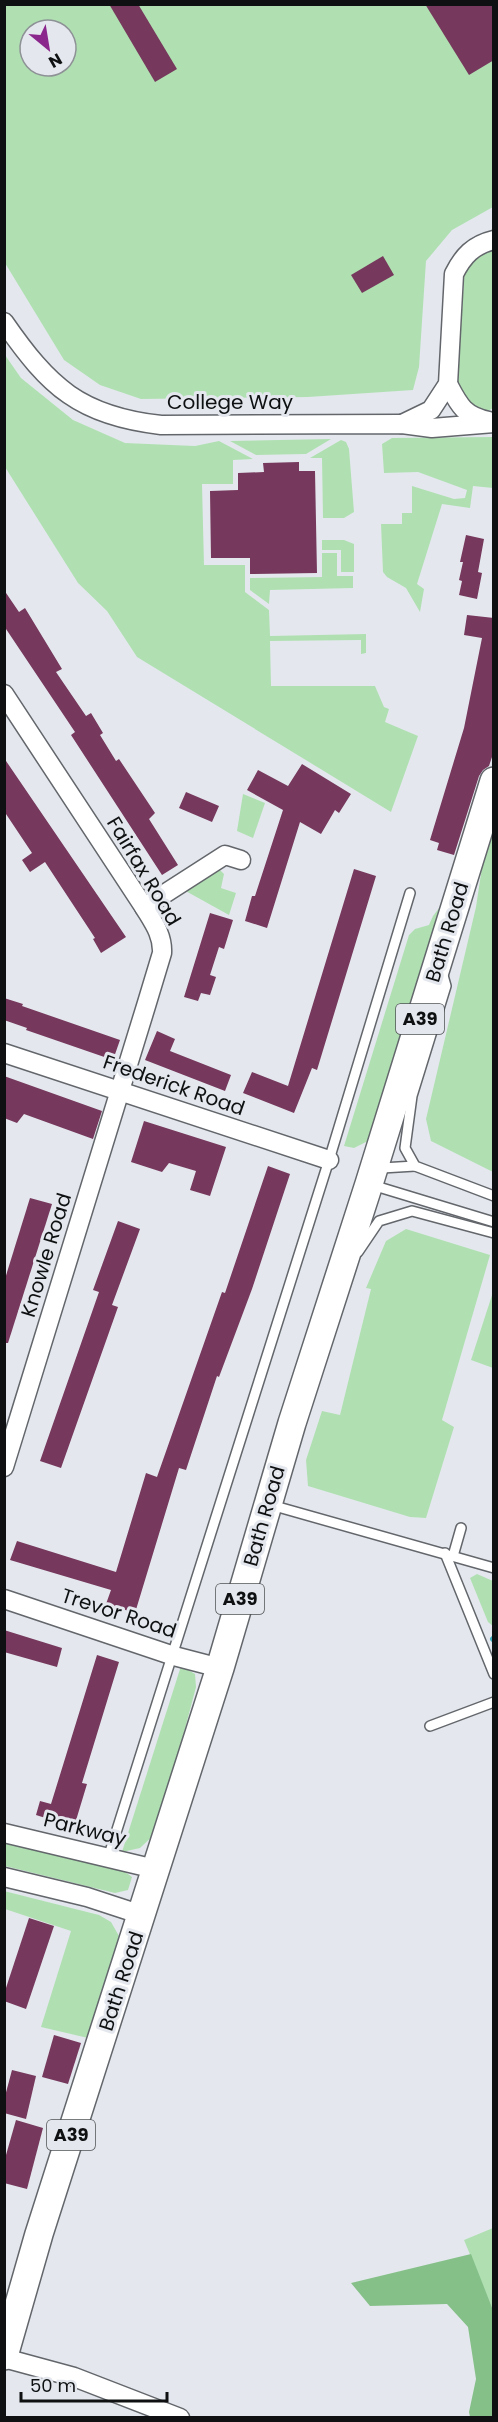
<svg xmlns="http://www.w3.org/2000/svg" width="498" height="2422" font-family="Poppins,sans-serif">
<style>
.green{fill:#b0e0b2;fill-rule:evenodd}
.forest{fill:#86c089}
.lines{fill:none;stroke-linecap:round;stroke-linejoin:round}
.stream{stroke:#44b0bf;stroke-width:6}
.building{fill:#76385c}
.lane-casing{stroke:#63676c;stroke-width:12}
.street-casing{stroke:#63676c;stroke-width:21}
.primary-casing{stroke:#63676c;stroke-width:30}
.lane{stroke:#fff;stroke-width:9}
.street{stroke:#fff;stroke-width:18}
.primary{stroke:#fff;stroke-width:27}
.labels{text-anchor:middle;stroke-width:6;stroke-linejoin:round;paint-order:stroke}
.shield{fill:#e4e8ee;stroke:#4e5153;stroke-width:1.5}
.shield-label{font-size:18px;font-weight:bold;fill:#0e1011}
.street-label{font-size:20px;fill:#0e1011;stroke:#e4e8ee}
</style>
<rect width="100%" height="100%" fill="#e4e8ee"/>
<g class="green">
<path d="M4,5H493V207L452,230L426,261L419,367L413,390L308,397L141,399L100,385L64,360L5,263ZM30,30H66V66H30Z"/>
<polygon points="493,251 493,408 486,412 468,406 457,388 465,266 480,254"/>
<polygon points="5,355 21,378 73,420 125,443 195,446 219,441 253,459 233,460 233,484 202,484 204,565 245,565 245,592 269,610 270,636 366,634 366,653 361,654 361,640 270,641 271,686 375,686 384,707 389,709 385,722 418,736 391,812 137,657 107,611 78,583 5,467"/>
<polygon points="493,437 493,488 473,486 470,508 442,504 417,584 424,589 420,612 406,588 387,577 383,572 381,524 402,524 402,513 412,513 412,486 454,499 465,498 467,490 418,472 384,473 382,444 392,438"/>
<polygon points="331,439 306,454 256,455 230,441"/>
<polygon points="341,440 346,442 349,449 354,512 344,518 323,518 322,458 310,458"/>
<polygon points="322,540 344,540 354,544 354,572 341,572 341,550 322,550"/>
<polygon points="322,553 337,553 337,576 353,576 353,588 270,590 269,604 250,590 250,578 322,577"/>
<polygon points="243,794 265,803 253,838 237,831"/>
<polygon points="487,834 494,836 493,1172 431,1141 426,1119 476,907"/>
<polygon points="219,869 224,874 221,888 236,893 229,915 182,889"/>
<polygon points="443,903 372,1139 354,1148 344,1146 409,935 415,929 429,925 433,916"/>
<polygon points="406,1229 490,1255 442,1420 454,1427 426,1518 410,1517 308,1486 306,1460 322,1411 340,1415 371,1289 366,1288 386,1241"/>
<polygon points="493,1292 493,1368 471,1360"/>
<polygon points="477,1574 493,1581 493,1626 488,1622 470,1578"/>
<polygon points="181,1666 195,1674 196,1687 158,1831 140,1848 122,1852"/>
<polygon points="5,1843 121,1869 132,1877 128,1890 115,1893 5,1866"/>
<polygon points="4,1891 99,1915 111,1922 119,1936 88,2038 41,2027 71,1931 5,1909"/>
<polygon points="493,2228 493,2310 464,2240"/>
</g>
<polygon class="forest" points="471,2254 493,2310 493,2417 470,2417 469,2412 476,2379 468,2327 447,2304 370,2306 351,2283"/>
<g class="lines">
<polyline class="stream" points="493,1639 494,1640"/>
</g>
<g class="building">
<polygon points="109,4 138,4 177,69 155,82"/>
<polygon points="425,4 494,4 494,60 469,75"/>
<polygon points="383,256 394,275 362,293 351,275"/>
<polygon points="299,462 299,471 315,471 317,573 250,574 250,558 211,558 210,491 238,490 238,473 264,472 263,463"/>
<polygon points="466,535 484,539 478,572 482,573 477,599 459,595 462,581 459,580 463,562 460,562"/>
<polygon points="4,590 19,612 25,608 62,669 56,672 86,716 91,713 103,733 100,735 116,761 119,759 155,813 149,819 178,865 162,875 71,735 75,732 4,626"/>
<polygon points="467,615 494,618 494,751 489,766 483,770 479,776 454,855 437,850 439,843 430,840 464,728 482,638 464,635"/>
<polygon points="4,758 126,937 101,953 93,939 95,938 45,862 30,872 22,860 32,853 4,811"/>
<polygon points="302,764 351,794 339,813 335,810 321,834 300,822 267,928 245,921 252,896 255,896 283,810 247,790 258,770 288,786"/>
<polygon points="186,792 219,806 212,822 179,808"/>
<polygon points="354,869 376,876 317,1070 312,1068 294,1113 243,1093 252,1072 288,1086"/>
<polygon points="210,913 233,920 224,949 219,947 210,975 216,977 210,995 201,993 198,1001 184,997"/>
<polygon points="4,998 23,1004 22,1006 120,1040 113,1060 26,1030 27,1028 4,1020"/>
<polygon points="157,1031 175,1039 170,1051 231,1075 225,1091 145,1060"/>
<polygon points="4,1076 102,1111 93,1139 24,1114 17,1123 4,1118"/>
<polygon points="144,1121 226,1147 210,1196 190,1190 196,1171 169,1163 162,1172 131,1162"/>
<polygon points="268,1166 290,1174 252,1289 219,1377 217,1376 186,1470 179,1468 135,1613 106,1604 111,1590 10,1560 17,1541 116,1572 146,1473 157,1477 222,1292 225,1293"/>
<polygon points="30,1198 52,1204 8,1343 4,1343 4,1282"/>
<polygon points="118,1221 140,1229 112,1305 118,1307 61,1468 40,1461 99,1292 93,1290"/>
<polygon points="4,1630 62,1648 57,1667 4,1652"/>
<polygon points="97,1655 119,1662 82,1783 87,1784 74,1827 36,1815 40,1801 51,1804"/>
<polygon points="29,1918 54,1926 26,2009 4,2001 4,1994"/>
<polygon points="54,2035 81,2043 68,2084 42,2077"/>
<polygon points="12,2070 36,2076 26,2119 4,2113 4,2100"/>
<polygon points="16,2120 43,2128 27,2189 4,2183 4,2162"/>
</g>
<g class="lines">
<g class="lane-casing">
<g id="lane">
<polyline points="442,972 446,986 412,1096 405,1148 415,1166 494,1196"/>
<polyline points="378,1172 382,1168 415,1166"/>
<polyline points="372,1185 494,1222"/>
<polyline points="358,1252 379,1221 412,1211 494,1233"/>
<polyline points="271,1505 494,1568"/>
<polyline points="445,1553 494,1674"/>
<polyline points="453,1556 461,1528"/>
<polyline points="430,1726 494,1702"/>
<polyline points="108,1858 329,1160 410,893"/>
</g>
</g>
<g class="street-casing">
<g id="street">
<path d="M4,322C49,387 80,416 161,425L402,424L432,428L494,423"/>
<path d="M448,384C459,405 464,416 489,421"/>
<path d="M402,424L431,410L448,384L454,274C463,256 473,245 494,240"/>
<path d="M4,694L144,907C153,922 163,935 162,953L146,1006L4,1467"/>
<polyline points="144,907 225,855 241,860"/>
<polyline points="4,1053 329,1160"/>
<polyline points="4,1599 174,1656 220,1668"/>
<polyline points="4,1833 155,1869"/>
<polyline points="4,1877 87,1897 142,1915"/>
<polyline points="4,2358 74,2377 180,2418"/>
</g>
</g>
<g class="primary-casing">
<polyline id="primary" points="4,2356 39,2234 220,1668 292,1423 369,1184 494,781"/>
</g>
<use href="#lane" class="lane"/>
<use href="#street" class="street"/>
<use href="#primary" class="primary"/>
</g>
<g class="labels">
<g class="shield">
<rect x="396" y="1004" width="48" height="30" rx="4.5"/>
<rect x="216" y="1584" width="48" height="30" rx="4.5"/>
<rect x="47" y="2120" width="48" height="30" rx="4.5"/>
</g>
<g class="shield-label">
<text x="420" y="1025">A39</text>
<text x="240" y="1605">A39</text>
<text x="71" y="2141">A39</text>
</g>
<g class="street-label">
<text x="230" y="409">College Way</text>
<text transform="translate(144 871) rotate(59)" y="7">Fairfax Road</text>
<text transform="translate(447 932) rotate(-73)" y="7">Bath Road</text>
<text transform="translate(174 1085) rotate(19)" y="7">Frederick Road</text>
<text transform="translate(46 1255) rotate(-73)" y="7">Knowle Road</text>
<text transform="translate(264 1516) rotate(-74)" y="7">Bath Road</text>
<text transform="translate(119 1613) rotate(18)" y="7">Trevor Road</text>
<text transform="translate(85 1829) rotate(14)" y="7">Parkway</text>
<text transform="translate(121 1981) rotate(-72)" y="7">Bath Road</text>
</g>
</g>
<rect width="498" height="2422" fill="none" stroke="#0e1011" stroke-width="12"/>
<g transform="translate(48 48) rotate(150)"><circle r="28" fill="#e4e8ee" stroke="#8e9296" stroke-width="1.5"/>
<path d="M0-4.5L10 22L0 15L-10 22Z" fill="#8b268d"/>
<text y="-9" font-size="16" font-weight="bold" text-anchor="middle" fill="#0e1011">N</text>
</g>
<path d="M21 2392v9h146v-9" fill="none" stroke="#0e1011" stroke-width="3"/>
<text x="30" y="2392" font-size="18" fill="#0e1011" stroke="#e4e8ee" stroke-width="4.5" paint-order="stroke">50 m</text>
</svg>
